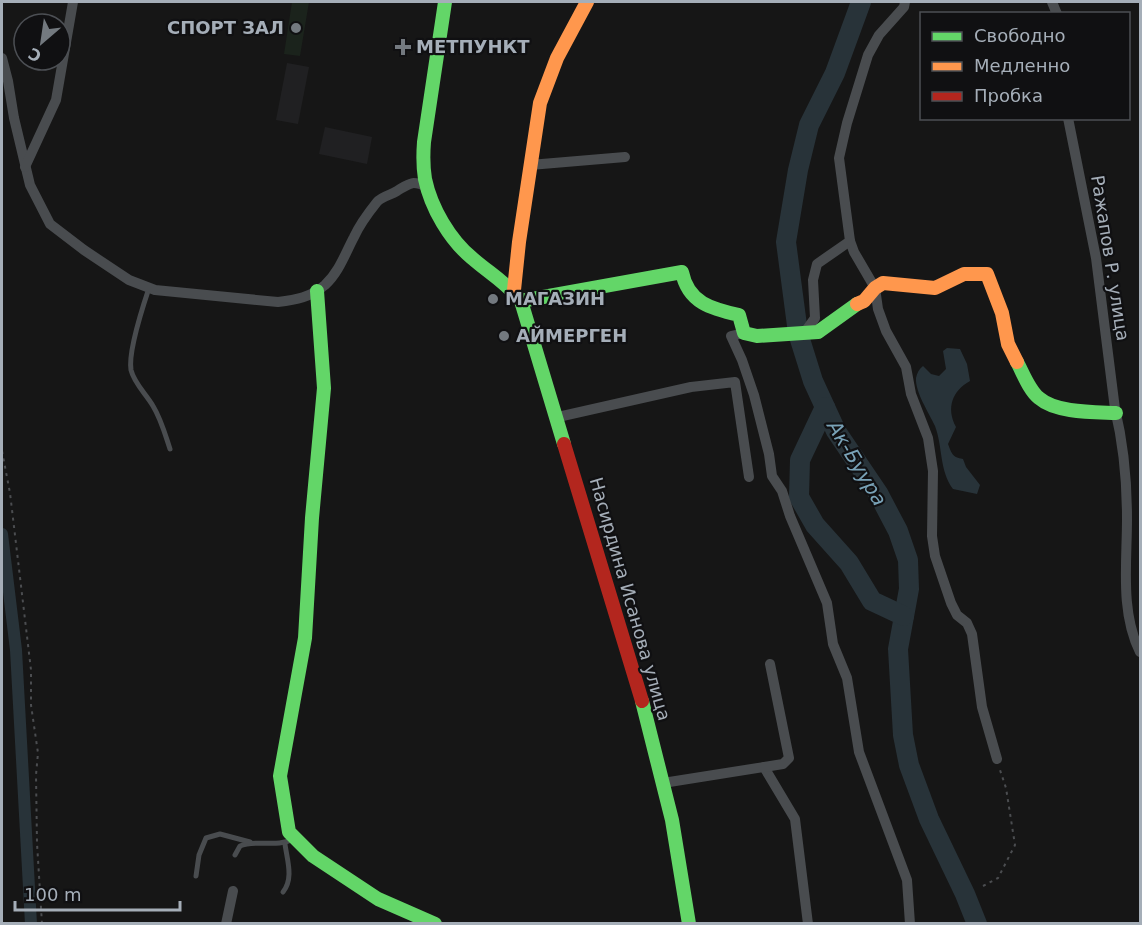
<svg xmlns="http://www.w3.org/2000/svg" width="1142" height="925" font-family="'DejaVu Sans',sans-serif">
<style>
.built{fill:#202022}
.green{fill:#1b231c}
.water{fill:#283339}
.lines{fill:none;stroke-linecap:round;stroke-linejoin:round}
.canal{stroke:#283339;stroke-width:12}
.river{stroke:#283339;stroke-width:20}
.path{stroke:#4b4d50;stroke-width:2;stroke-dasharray:3 4.5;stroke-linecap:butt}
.lane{stroke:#494c4f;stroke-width:5}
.street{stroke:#494c4f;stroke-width:10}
.fast{stroke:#63d668;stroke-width:14}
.slow{stroke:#ff974d;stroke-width:14}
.jam{stroke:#b3261e;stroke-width:14}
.poi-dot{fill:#73797f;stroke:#101012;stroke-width:2}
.labels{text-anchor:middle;stroke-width:4.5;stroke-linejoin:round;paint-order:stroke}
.poi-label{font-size:18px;font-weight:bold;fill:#a5aeb8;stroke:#101012;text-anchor:start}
.street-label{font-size:18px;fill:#a5aeb8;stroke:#101012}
.water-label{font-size:20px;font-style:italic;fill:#79a2b7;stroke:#101012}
</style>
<rect width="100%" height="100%" fill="#161616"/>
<g class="built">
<polygon points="287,63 309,67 298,124 276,120"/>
<polygon points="325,127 372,137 367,164 319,154"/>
</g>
<polygon class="green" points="292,2 309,2 300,56 284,54"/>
<path class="water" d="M947,348L960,349L967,364L970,381C952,391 946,408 956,427L948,444C952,454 952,457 963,459L966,467L980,485L977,494L953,489C939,470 943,447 935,426C929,413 915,392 916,378C917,373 919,369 923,366L931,374L939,376L946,369L943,351Z"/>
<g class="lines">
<polyline class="canal" points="2,534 16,650 31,924"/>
<g class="river">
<polyline points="861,2 835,73 809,125 798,170 786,242 798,333 813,381 836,431 878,493 898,531 908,560 909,589 898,649 903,735 909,765 929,819 965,894 977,924"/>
<polyline points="825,407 800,460 799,497 815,525 849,563 872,601 904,616"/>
</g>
<g class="path">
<polyline points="2,451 10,493 31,670 31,705 38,753 36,775 37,843 42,924"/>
<polyline points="983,886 998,878 1015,845 1006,788 999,767"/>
</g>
<g class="lane">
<path d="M149,288C143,306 128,352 131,370C134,383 146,394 153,406C161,419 165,434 170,449"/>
<path d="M235,855L240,846C257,839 277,848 293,839"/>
<polyline points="196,876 199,855 206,838 220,834 250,842"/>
<path d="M283,892C294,878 287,860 285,844"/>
</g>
<g class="street">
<polyline points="1052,2 1057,14"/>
<path d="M2,58L8,81L14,118L30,185L50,224L84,250L129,280L155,290L278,302C296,300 311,297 325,285C339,272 345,254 354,237C359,226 369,212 377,202C382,196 391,195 397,191C410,183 412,180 427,187"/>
<path d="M1068,118L1096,258L1115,409C1124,446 1127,482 1127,519C1127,563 1120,612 1140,652"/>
<polyline points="530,165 625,157"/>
<polyline points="25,167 56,100 73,2"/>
<polyline points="850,241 854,252 875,288 878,309 886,331 906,367 911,394 928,438 933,471 932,536 935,556 951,603 957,615 967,623 972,634 982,707 997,759"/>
<polyline points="805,332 815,318 813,280 817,264 850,241 839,158 847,123 868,55 879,35 904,7 905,2"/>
<polyline points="744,333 731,336 742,360 754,395 769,454 772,476 782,491 790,516 827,603 833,644 847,678 859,752 907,880 910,924"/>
<polyline points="558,417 691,387 735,382 749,477"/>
<polyline points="764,767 795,819 808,924"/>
<polyline points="663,783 783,764 789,758 770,664"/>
<polyline points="226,924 233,891"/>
</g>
<g class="fast">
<path d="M445,2L424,142C423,155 423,167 425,179C431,208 450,240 472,258C489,273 507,283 521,301L564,444"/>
<polyline points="317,291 324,388 312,518 305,638 280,776 289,832 313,856 378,899 435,924"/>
<path d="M521,301L682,272C688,303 712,309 739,315L744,333L757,336L818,332L857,304"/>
<path d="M1017,362C1023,373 1029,390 1039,398C1056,413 1094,412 1116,413"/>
<polyline points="642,701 672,820 689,924"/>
</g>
<g class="slow">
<polyline points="514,290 519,242 540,103 557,58 587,2"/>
<polyline points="857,304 864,301 875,288 883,283 935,288 964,274 987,274 1002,313 1008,344 1017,362"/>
</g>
<polyline class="jam" points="564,444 642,701"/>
</g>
<g class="poi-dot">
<circle cx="296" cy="28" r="6"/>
<path d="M400 38h6v6h6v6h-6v6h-6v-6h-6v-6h6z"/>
<circle cx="493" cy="299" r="6"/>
<circle cx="504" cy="336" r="6"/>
</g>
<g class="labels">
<g class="poi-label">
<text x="284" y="34" text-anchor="end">СПОРТ ЗАЛ</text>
<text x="416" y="53">МЕТПУНКТ</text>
<text x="505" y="305">МАГАЗИН</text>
<text x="516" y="342">АЙМЕРГЕН</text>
</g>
<g class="street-label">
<text transform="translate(1110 258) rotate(81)" y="6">Ражапов Р. улица</text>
<text transform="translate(630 599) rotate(74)" y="6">Насирдина Исанова улица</text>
</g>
<g class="water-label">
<text transform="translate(857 463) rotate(59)" y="7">Ак-Буура</text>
</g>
</g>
<rect width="1142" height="925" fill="none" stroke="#a5aeb8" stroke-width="6"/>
<rect x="920" y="12" width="210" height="108" fill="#101012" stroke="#4c4f54" stroke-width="1.5"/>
<rect x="932" y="32" width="30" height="9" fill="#63d668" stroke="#4c4f54" stroke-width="1.5"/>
<text x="974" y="42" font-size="18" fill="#a5aeb8">Свободно</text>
<rect x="932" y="62" width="30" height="9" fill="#ff974d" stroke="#4c4f54" stroke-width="1.5"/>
<text x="974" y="72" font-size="18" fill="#a5aeb8">Медленно</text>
<rect x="932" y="92" width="30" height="9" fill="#b3261e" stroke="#4c4f54" stroke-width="1.5"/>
<text x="974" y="102" font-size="18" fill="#a5aeb8">Пробка</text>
<g transform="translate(42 42) rotate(209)"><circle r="28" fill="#101012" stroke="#4c4f54" stroke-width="1.5"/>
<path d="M0-4.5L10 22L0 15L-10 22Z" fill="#73797f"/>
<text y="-9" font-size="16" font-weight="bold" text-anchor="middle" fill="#a5aeb8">С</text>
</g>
<path d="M15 901v9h165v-9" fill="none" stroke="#a5aeb8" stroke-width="3"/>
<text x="24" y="901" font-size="18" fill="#a5aeb8" stroke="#101012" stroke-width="4.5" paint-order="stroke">100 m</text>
</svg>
